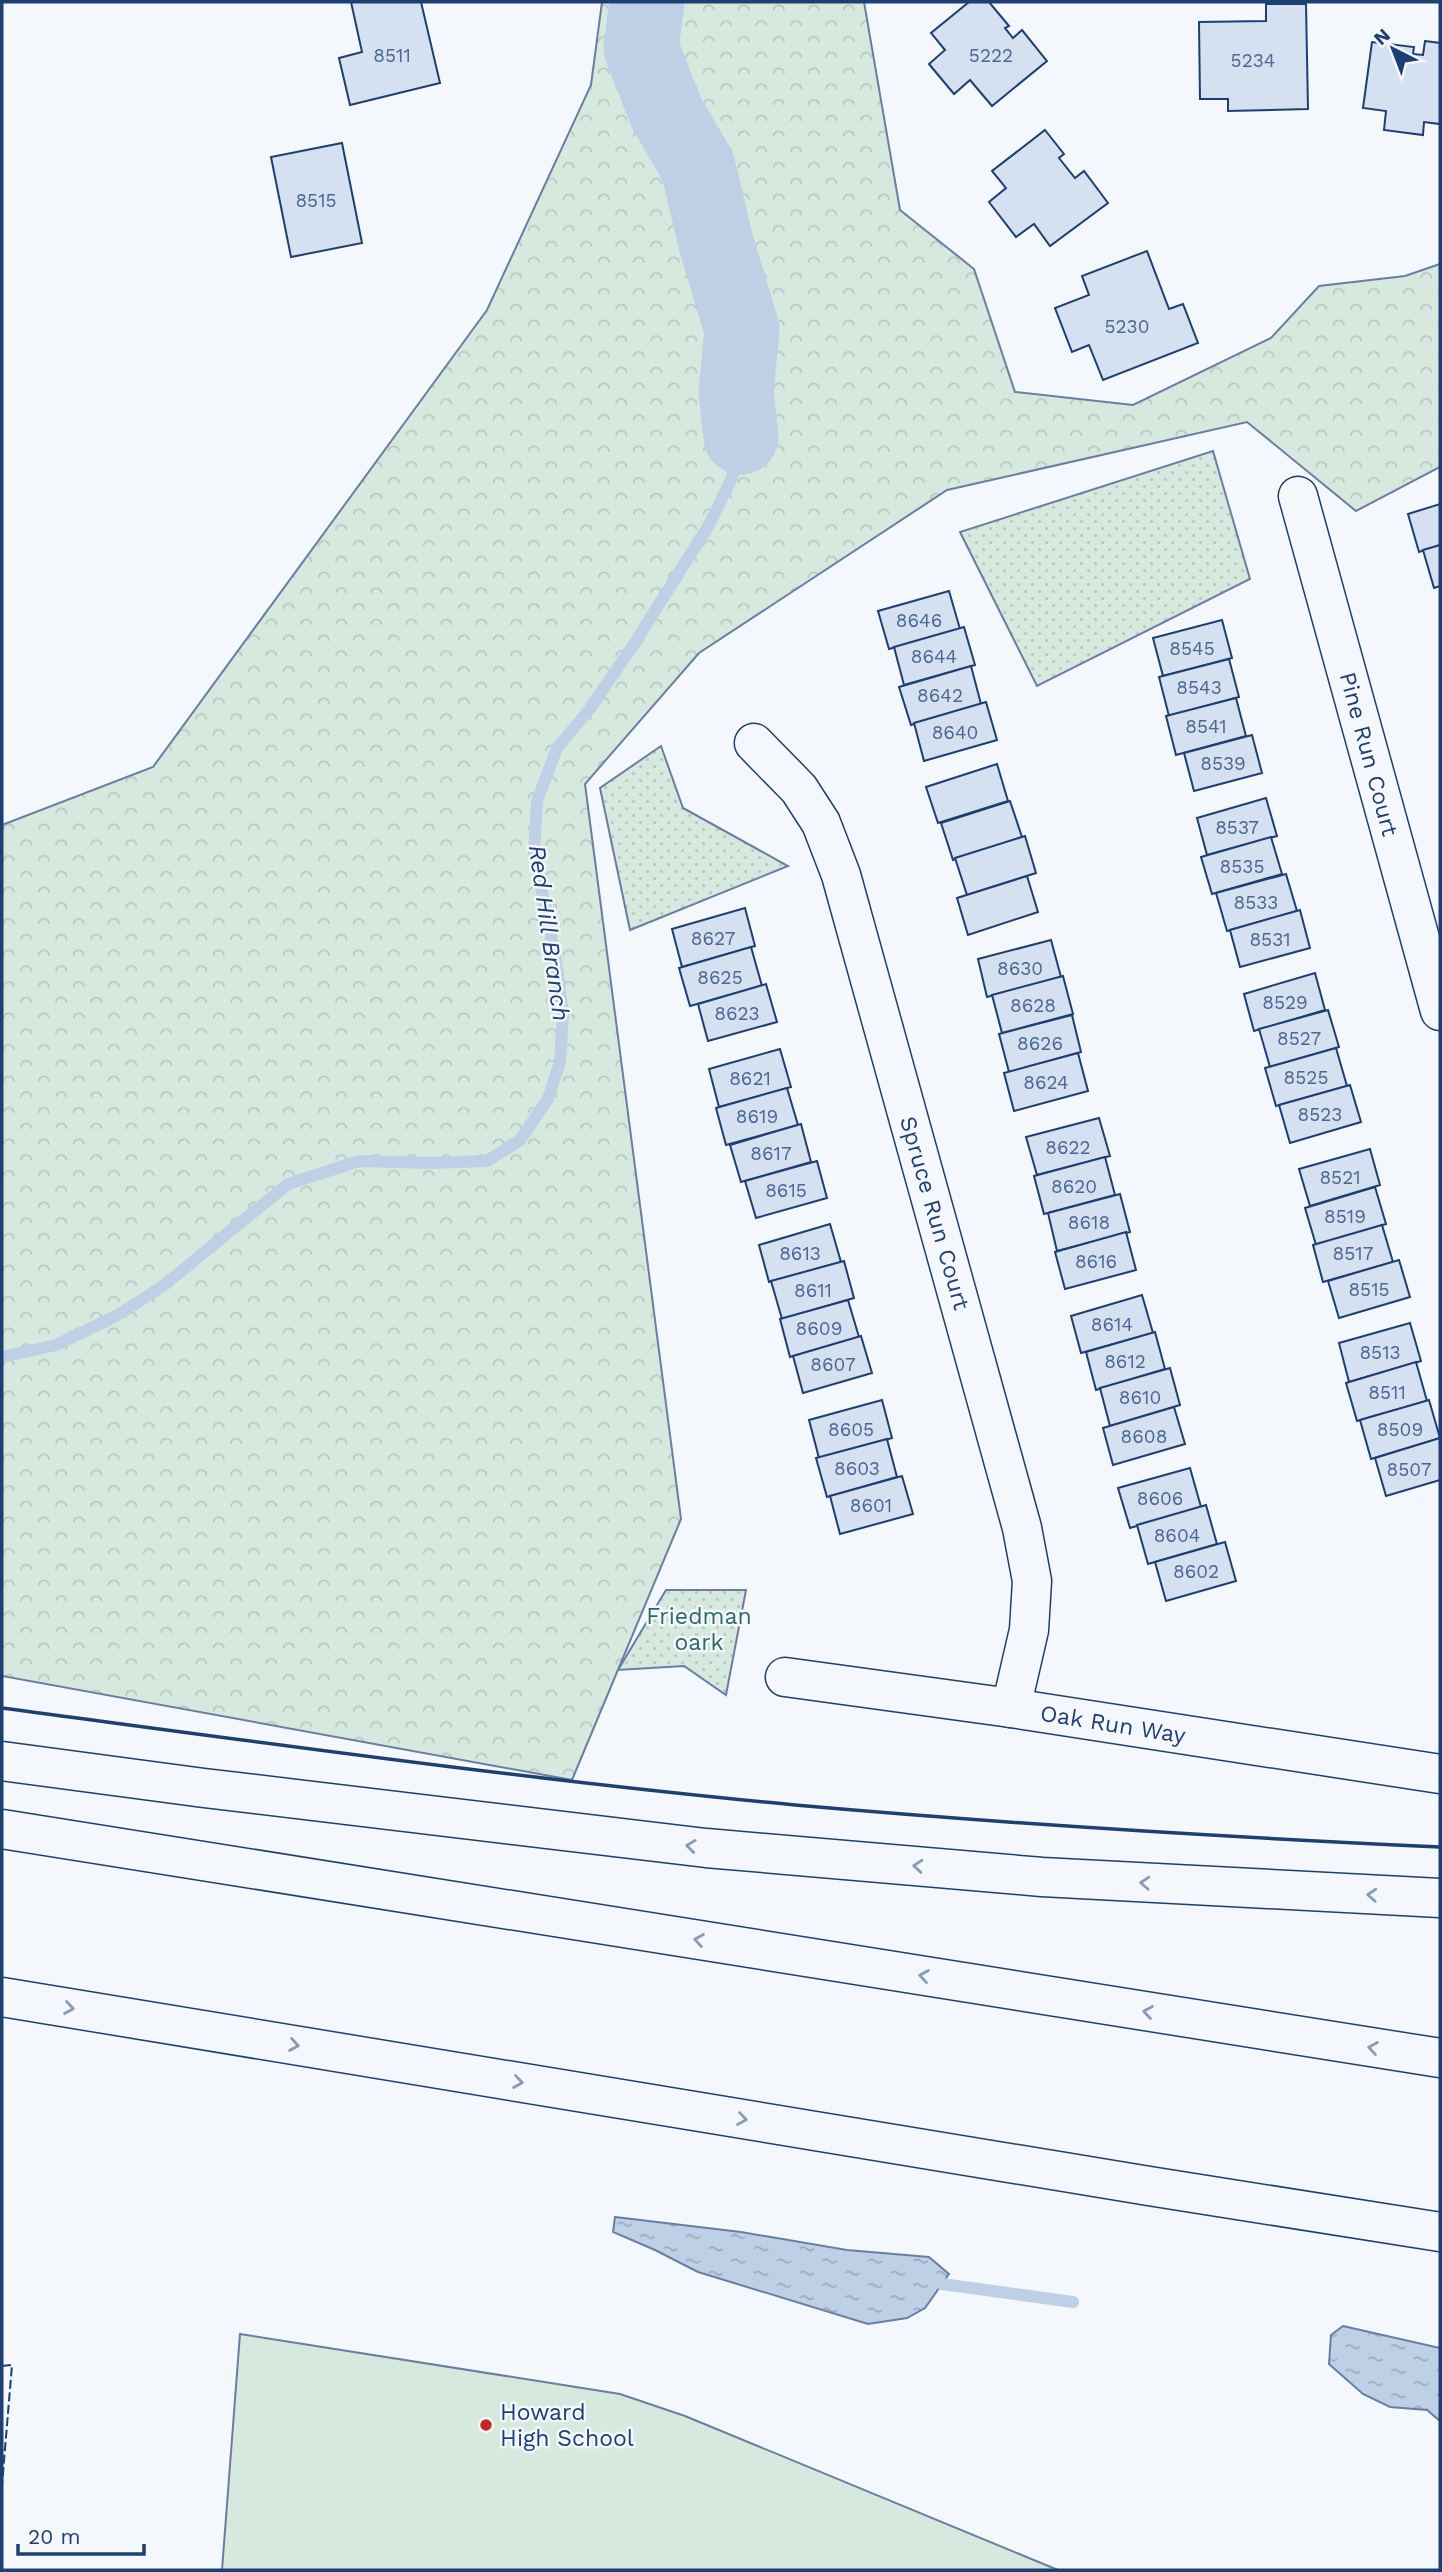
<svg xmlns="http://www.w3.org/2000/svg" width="1442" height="2572" font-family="'Work Sans',sans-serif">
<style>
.green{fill:url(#green-dots);stroke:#687fa3;stroke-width:2}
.forest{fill:url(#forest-crowns);stroke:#687fa3;stroke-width:2}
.pitch{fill:#d7e8df;stroke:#687fa3;stroke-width:2}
.water{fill:url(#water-ripples);stroke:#687fa3;stroke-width:2}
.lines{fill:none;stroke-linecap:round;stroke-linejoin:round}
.stream{stroke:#bed0e5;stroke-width:12}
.river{stroke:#bed0e5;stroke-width:75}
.building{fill:#d5e0f0;stroke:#1d3f73;stroke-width:2}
.minor-casing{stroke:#1d3f73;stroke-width:41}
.motorway-casing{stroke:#1d3f73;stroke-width:41}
.minor{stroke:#f4f7fb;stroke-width:38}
.motorway{stroke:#f4f7fb;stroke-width:38}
.fence{stroke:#1d3f73;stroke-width:2;stroke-dasharray:9 3.5;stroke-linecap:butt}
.wall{stroke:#1d3f73;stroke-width:3.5}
.oneway{stroke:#889bb7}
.poi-dot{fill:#c62828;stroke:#f4f7fb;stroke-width:2.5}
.labels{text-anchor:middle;stroke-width:5;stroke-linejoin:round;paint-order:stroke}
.number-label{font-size:19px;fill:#4b6792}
.street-label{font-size:23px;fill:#1d3f73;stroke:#f4f7fb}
.park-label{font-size:23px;fill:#2c6c60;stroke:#f4f7fb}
.poi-label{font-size:23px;fill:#1d3f73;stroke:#f4f7fb;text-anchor:start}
.water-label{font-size:24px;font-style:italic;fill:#1d3f73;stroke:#f4f7fb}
</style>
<defs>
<pattern id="green-dots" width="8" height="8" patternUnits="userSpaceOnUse" patternTransform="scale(1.75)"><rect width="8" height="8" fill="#d7e8df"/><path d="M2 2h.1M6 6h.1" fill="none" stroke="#b8c8c3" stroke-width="1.8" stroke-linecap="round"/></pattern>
<pattern id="forest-crowns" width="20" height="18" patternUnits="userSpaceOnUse" patternTransform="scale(1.75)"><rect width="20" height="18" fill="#d7e8df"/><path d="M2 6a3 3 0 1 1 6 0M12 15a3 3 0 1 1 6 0" fill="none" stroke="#b8c8c3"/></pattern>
<pattern id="water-ripples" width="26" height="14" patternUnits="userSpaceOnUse" patternTransform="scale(1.75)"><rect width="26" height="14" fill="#bed0e5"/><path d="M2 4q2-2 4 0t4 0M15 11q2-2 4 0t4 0" fill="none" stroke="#9aaabe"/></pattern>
</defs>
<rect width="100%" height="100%" fill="#f4f7fb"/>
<g class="green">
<polygon points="1213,451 1250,579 1037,686 960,532"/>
<polygon points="661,746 683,808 788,866 630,930 600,788"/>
<polygon points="666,1590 746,1590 726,1695 684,1666 618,1670"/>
</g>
<polygon class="forest" points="602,2 864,2 900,210 974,269 1015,392 1133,405 1271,338 1319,286 1405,276 1440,264 1440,467 1356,511 1247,422 947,490 699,653 585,784 681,1519 572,1780 2,1676 2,825 153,767 487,310 591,85"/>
<polygon class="pitch" points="240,2334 620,2394 685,2416 1058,2570 222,2570"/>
<g class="water">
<polygon points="615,2217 741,2232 847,2250 929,2257 949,2274 925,2308 907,2318 868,2324 698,2272 655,2250 613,2232"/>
<polygon points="1343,2326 1440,2348 1440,2421 1427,2410 1390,2407 1363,2394 1329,2364 1331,2335"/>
</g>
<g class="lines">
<g class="stream">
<polyline points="2,1357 56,1345 116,1316 163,1286 288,1184 359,1161 431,1163 487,1161 520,1140 548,1099 560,1062 563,1015 556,960 534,853 537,801 557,748 589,710 636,641 709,525 732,478 741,437"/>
<polyline points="942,2284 1073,2302"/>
</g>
<polyline class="river" points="647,2 641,48 666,112 698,167 716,243 742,329 736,391 741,437"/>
</g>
<g class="building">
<polygon points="351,2 421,2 440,83 350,105 339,58 362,52"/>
<polygon points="969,2 989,2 1009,26 1005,28 1013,38 1022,30 1047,61 992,106 970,80 954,94 929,64 945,50 931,33"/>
<polygon points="1266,4 1306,4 1308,109 1228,111 1228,99 1200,99 1199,22 1266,21"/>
<polygon points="1425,41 1440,43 1440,124 1424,122 1423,135 1384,130 1386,111 1363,108 1372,42 1414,47 1413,54 1423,55"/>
<polygon points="1045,130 1064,154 1059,158 1075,178 1084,171 1108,203 1050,246 1034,224 1016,237 989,202 1006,188 992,171"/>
<polygon points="342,143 362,243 291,257 271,157"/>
<polygon points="1147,251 1169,309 1183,304 1198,343 1103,380 1089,345 1072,352 1055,308 1089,295 1082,276"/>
<polygon points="1440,504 1440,545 1419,552 1408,514"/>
<polygon points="1440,545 1440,586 1434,588 1423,550"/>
<polygon points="949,591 960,629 889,649 878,611"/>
<polygon points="1222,620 1232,658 1163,676 1153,638"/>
<polygon points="964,627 975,665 904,685 894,647"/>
<polygon points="1229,659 1239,697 1169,716 1159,677"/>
<polygon points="971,666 981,704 911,725 899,687"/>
<polygon points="1236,698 1246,736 1176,755 1166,716"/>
<polygon points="986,702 997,740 924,761 914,723"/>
<polygon points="1252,735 1262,773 1194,791 1184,753"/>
<polygon points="997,764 1008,801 938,823 926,787"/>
<polygon points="1266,798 1277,836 1207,855 1197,818"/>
<polygon points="1010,801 1022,837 953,860 941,823"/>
<polygon points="1025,836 1036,873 967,895 955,858"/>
<polygon points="1271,837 1282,874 1212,894 1201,857"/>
<polygon points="1286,874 1297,911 1227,931 1216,893"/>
<polygon points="1027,876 1038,912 968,935 957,898"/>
<polygon points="745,908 755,946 682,967 672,929"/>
<polygon points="1300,910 1310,948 1240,967 1230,930"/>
<polygon points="1051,940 1061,977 987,997 978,959"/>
<polygon points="751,947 762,986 690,1006 679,968"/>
<polygon points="1315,973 1325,1010 1254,1031 1244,994"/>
<polygon points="1063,976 1073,1014 1002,1033 992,995"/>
<polygon points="766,984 777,1022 708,1041 698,1004"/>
<polygon points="1328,1010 1339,1047 1270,1067 1259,1029"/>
<polygon points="1072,1015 1081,1052 1009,1072 999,1034"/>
<polygon points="1336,1048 1347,1086 1276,1106 1265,1068"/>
<polygon points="780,1049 791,1087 719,1107 709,1069"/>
<polygon points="1078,1053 1088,1091 1014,1111 1004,1073"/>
<polygon points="1350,1085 1361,1122 1290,1143 1279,1105"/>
<polygon points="787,1088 798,1125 726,1145 716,1108"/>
<polygon points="1099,1118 1110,1156 1037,1175 1026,1137"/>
<polygon points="801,1124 811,1162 741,1182 730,1145"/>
<polygon points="1370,1149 1380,1185 1310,1206 1299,1169"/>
<polygon points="1105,1157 1115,1195 1044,1214 1034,1176"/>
<polygon points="817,1161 827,1198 756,1218 745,1181"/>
<polygon points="1375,1187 1386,1224 1316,1245 1305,1208"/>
<polygon points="1120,1194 1130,1232 1057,1251 1048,1213"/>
<polygon points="830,1224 841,1262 769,1282 759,1245"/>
<polygon points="1382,1225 1393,1262 1323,1282 1313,1245"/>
<polygon points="1126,1232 1136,1270 1065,1289 1055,1252"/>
<polygon points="1399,1260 1410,1297 1339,1318 1328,1281"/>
<polygon points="844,1261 854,1298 782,1319 771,1281"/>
<polygon points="1142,1295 1153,1333 1081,1353 1071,1316"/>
<polygon points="848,1300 859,1337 790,1357 780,1319"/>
<polygon points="1410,1323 1421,1361 1349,1382 1339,1343"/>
<polygon points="1155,1332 1165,1369 1096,1390 1086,1352"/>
<polygon points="861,1336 872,1373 803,1393 793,1356"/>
<polygon points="1416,1362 1427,1401 1357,1421 1346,1383"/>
<polygon points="1170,1368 1180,1405 1110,1426 1100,1388"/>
<polygon points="882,1400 892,1438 819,1458 809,1420"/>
<polygon points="1429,1400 1440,1438 1371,1459 1360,1420"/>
<polygon points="1174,1407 1185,1444 1113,1465 1103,1428"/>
<polygon points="1440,1438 1440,1480 1386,1496 1375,1458"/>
<polygon points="887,1439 897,1477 827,1497 816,1458"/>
<polygon points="1190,1468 1201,1507 1130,1528 1118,1488"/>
<polygon points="902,1476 913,1514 840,1534 830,1496"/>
<polygon points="1206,1505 1217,1544 1148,1564 1137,1525"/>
<polygon points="1225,1542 1236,1581 1166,1601 1155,1562"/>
</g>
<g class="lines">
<g class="minor-casing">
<g id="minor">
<polyline points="1298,496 1440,1011"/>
<polyline points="754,743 799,789 821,823 841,875 1022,1528 1032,1581 1029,1630 1011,1708"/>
<polyline points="785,1677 1011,1708 1440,1774"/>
</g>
</g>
<g class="motorway-casing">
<g id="motorway">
<polyline points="2,1761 204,1788 706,1848 1042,1877 1440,1898"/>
<polyline points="2,1829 1440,2058"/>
<polyline points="2,1997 1149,2186 1440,2232"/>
</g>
</g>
<use href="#minor" class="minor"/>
<use href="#motorway" class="motorway"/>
<polyline class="fence" points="2,2366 12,2365 2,2485"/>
<path class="wall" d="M2,1708C266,1743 530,1780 795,1805C1010,1824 1225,1837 1440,1847"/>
</g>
<defs><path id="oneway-chevron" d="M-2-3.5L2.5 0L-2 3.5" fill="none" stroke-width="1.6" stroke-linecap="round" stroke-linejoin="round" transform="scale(1.75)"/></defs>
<g class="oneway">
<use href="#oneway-chevron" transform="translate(691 1846) rotate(-173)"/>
<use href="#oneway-chevron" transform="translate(918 1866) rotate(-175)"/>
<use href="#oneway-chevron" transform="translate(1145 1883) rotate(-177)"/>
<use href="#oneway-chevron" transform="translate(1372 1895) rotate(-177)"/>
<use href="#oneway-chevron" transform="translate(699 1940) rotate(-171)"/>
<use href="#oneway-chevron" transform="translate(924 1976) rotate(-171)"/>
<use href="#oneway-chevron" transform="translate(69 2008) rotate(9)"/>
<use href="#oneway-chevron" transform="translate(1148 2012) rotate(-171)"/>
<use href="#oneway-chevron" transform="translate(294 2045) rotate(9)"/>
<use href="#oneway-chevron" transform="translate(1373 2048) rotate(-171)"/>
<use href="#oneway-chevron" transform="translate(518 2082) rotate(9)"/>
<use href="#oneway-chevron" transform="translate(742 2119) rotate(9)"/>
</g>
<circle class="poi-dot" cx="486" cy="2425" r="7"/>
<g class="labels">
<g class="number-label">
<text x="392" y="62">8511</text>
<text x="991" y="62">5222</text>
<text x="1253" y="67">5234</text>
<text x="316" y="207">8515</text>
<text x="1127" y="333">5230</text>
<text x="919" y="627">8646</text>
<text x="1192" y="655">8545</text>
<text x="934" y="663">8644</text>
<text x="1199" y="694">8543</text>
<text x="940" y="702">8642</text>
<text x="1206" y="733">8541</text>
<text x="955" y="739">8640</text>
<text x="1223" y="770">8539</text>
<text x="1237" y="834">8537</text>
<text x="1242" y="873">8535</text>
<text x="1256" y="909">8533</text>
<text x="713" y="945">8627</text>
<text x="1270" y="946">8531</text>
<text x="1020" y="975">8630</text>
<text x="720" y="984">8625</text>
<text x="1285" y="1009">8529</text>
<text x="1033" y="1012">8628</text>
<text x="737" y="1020">8623</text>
<text x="1299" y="1045">8527</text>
<text x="1040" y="1050">8626</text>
<text x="1306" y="1084">8525</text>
<text x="750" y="1085">8621</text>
<text x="1046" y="1089">8624</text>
<text x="1320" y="1121">8523</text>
<text x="757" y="1123">8619</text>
<text x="1068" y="1154">8622</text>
<text x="771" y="1160">8617</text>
<text x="1340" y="1184">8521</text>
<text x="1074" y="1193">8620</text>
<text x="786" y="1197">8615</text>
<text x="1345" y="1223">8519</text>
<text x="1089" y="1229">8618</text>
<text x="800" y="1260">8613</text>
<text x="1353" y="1260">8517</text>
<text x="1096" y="1268">8616</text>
<text x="1369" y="1296">8515</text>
<text x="813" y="1297">8611</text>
<text x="1112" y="1331">8614</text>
<text x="819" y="1335">8609</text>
<text x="1380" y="1359">8513</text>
<text x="1125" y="1368">8612</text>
<text x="833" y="1371">8607</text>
<text x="1387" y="1399">8511</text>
<text x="1140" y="1404">8610</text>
<text x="851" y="1436">8605</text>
<text x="1400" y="1436">8509</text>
<text x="1144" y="1443">8608</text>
<text x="857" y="1475">8603</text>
<text x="1409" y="1476">8507</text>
<text x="1160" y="1505">8606</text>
<text x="871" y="1512">8601</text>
<text x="1177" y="1542">8604</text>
<text x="1196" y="1578">8602</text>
</g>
<g class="street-label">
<text transform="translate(1369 754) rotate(75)" y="8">Pine Run Court</text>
<text transform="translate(935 1213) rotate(74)" y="8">Spruce Run Court</text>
<text transform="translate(1113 1724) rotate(9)" y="8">Oak Run Way</text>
</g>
<g class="park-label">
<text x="699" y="1624">Friedman<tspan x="699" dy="26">oark</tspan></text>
</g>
<g class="poi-label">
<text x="500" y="2420">Howard<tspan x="500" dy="26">High School</tspan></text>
</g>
<g class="water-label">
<text transform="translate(549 933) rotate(82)" y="8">Red Hill Branch</text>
</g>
</g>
<rect width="1442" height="2572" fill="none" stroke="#1d3f73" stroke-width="7"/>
<g transform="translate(1393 49) rotate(318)" stroke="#f4f7fb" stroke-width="5" paint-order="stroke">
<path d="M0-5L12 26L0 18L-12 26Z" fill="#1d3f73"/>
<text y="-10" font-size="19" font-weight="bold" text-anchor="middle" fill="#1d3f73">N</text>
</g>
<path d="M18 2544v10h126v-10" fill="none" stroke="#1d3f73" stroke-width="3.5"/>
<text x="28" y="2544" font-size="21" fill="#1d3f73" stroke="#f4f7fb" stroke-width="5" paint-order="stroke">20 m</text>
</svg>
